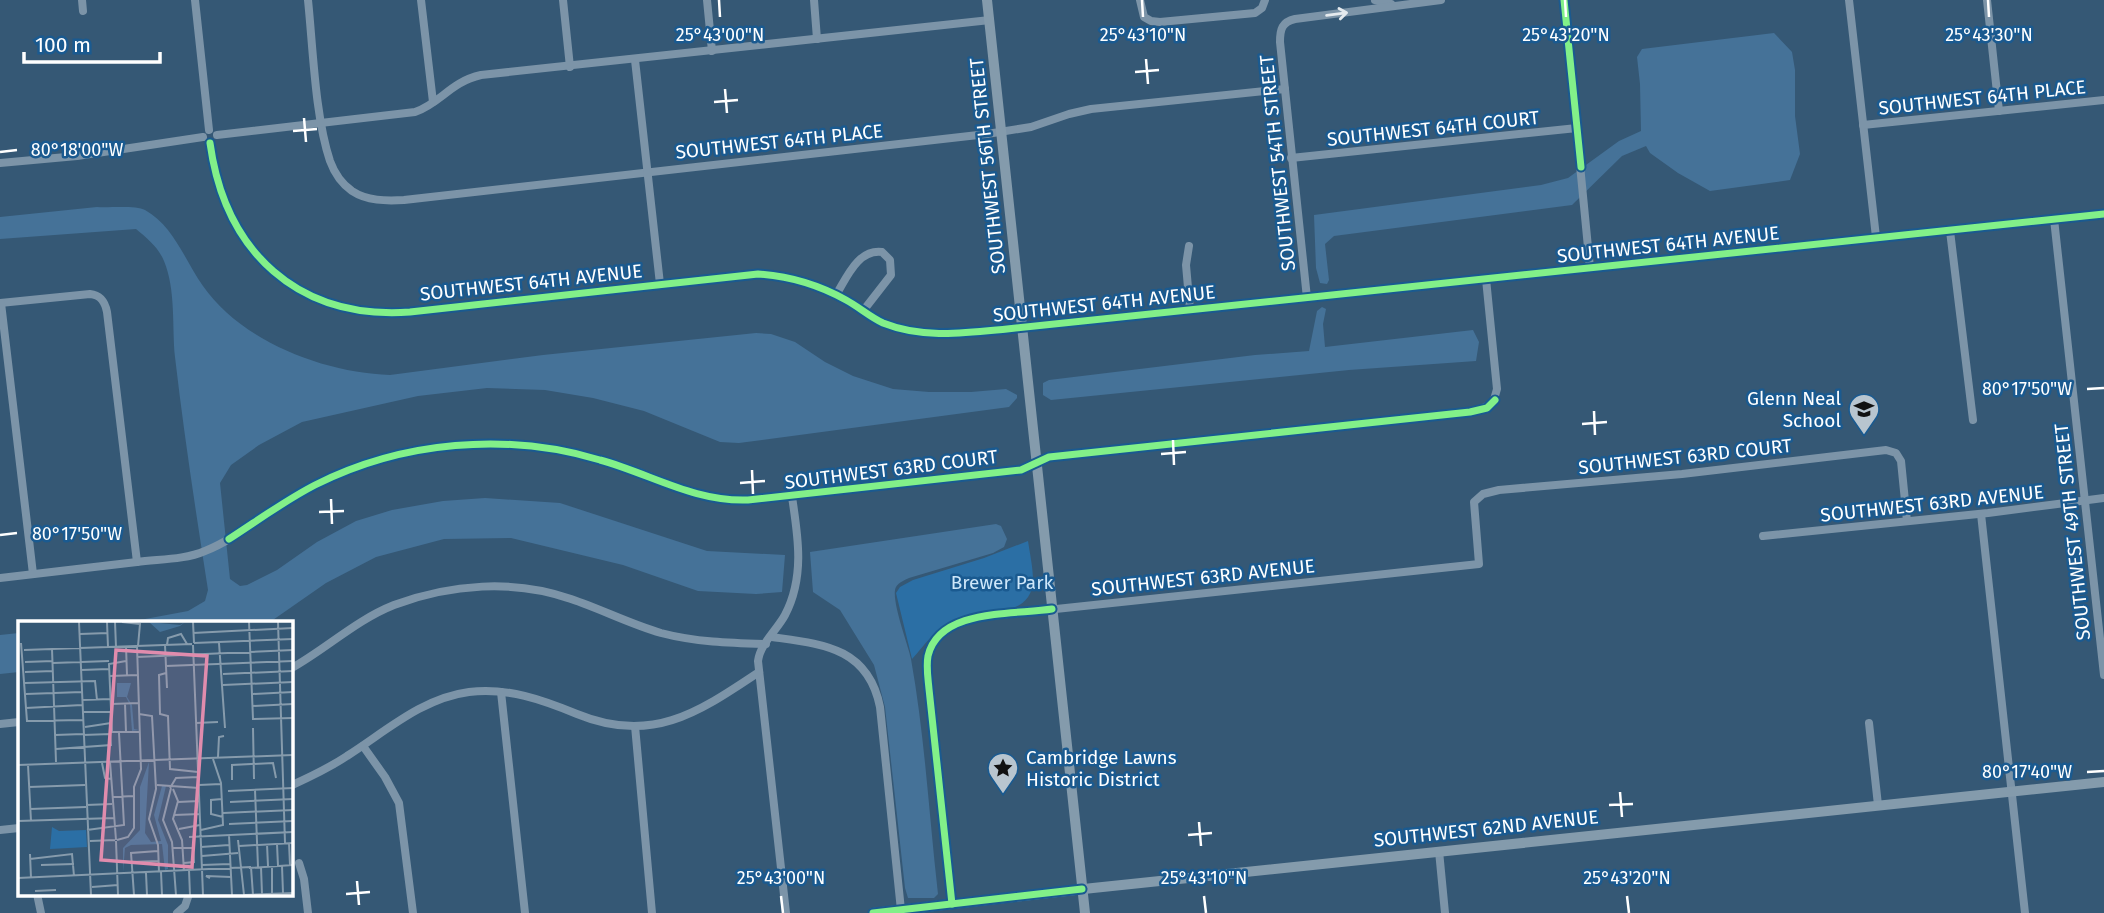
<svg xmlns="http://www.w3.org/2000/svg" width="2104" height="913" font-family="'Fira Sans',sans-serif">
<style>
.green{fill:#2b6fa5}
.water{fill:#457298}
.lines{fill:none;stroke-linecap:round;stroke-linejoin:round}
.street{stroke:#7c94a8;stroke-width:8}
.secondary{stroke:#849bac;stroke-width:10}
.cycleway-casing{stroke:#1a5a90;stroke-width:11}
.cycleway{stroke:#82f089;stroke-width:7}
.oneway{stroke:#e5eaee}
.ticks{fill:none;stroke:#fff;stroke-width:2.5}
.labels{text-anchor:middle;stroke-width:5;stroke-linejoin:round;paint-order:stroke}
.street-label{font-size:19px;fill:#fff;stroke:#1a5a90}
.poi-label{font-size:19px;fill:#fff;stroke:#1a5a90;text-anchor:end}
.park-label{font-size:19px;fill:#cee7fa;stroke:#1a5a90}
.inset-road{fill:none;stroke:#869bac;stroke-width:2}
.view{fill:#e08cad;fill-opacity:0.15;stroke:#e08cad;stroke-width:3.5}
.inset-edge{fill:none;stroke:#fff;stroke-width:3.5}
.ticks-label{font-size:18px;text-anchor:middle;fill:#fff;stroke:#1a5a90;stroke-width:5;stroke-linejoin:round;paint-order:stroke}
</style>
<rect width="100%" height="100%" fill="#355875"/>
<path class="green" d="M1028,541C1030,554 1033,568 1033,580C1032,621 978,609 952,621C936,628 924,646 912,659L896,593L900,587L913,580L984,558Z"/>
<g class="water">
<polygon points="1774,33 1792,52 1795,70 1795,116 1800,154 1790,180 1710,191 1678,173 1650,153 1646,146 1622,156 1572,205 1334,236 1325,244 1329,280 1327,284 1320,283 1316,268 1314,215 1541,185 1568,178 1619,141 1641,131 1640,84 1637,57 1642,49"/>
<path d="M97,207C108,208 136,205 145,210C174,226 185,261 203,286C242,342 325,373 390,375L543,355L756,333L771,334L795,342L825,362L853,376L893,389L929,392H971L1006,389L1017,395V398L1009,407L739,443L720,442L644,411L593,398L545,390L487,388L418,396L302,422L259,445L231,465L220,483L230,579L240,586L247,585L277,570L317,542L356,521L392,510L443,501L485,498L560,503L707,551L785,555L782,592L756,594L698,591L623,565L511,538L444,539L376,557L326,583L270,622H129L188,611L205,601L208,590C196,513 184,435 175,357C172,327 176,290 164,261C158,247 148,239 136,229L0,239V217Z"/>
<polygon points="1322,307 1326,309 1323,324 1325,347 1473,330 1479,342 1476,361 1349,370 1051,400 1043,395 1043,383 1049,380 1255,355 1309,351 1317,311"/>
<path d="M996,524L1001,526L1007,539L1004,547L993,553L909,578C905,580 899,582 896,587C890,598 908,644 911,659C925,737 929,816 938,894L934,898H908L905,888L885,707L874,665L840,610L813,592L810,552Z"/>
<polygon points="19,633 19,672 0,674 0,635"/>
</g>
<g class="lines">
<g class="street">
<polyline points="82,0 83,11"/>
<polyline points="195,0 209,130"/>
<path d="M308,0C313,48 315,116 330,161C334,172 342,184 352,191C367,201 386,201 404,200L987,134L1031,127L1069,114L1091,109L1285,89"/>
<polyline points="421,0 433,102"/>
<polyline points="563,0 570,67"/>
<polyline points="707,0 712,51"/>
<polyline points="814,0 817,39"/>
<polyline points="1140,0 1144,17 1151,21 1160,22 1255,13 1262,8 1265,0"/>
<polyline points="1375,0 1391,4"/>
<polyline points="1564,0 1590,268"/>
<polyline points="1849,0 1876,237"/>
<polyline points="1987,0 1999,111"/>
<polyline points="635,60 660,284"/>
<polyline points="1863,125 2104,100"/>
<path d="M217,135L415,112C441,103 450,82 481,75L990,20"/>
<path d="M210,143C225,252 298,320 410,312L758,274C789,276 819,285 846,300C859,307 870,317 883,323C923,339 965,333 1007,329L2104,214"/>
<polyline points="1291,158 1577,128"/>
<polyline points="0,163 77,156 203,137"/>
<polyline points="2054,219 2104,675"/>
<polyline points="1950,231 1973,420"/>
<polyline points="1189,246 1186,265 1190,310"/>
<path d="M836,295C847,277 858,249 882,252L890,260L891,275L863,311"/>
<path d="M1307,298L1280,42C1280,29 1282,22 1295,19L1441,0"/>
<path d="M0,303L90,294C101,295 105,302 107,312L137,562"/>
<polyline points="1,303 33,574"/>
<polyline points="1981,514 2025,913"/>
<polyline points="1763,536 1988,513 2104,498"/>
<path d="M0,578C46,573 91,567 137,562C159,559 184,560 205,551C233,540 256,520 281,504C334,471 393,452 455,446C511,440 569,448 622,466C667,481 699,502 748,500L1021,470L1049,457L1477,411L1493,403L1497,389L1486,279"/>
<path d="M772,637C822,644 868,647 880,707L901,910"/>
<path d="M290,669C326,649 356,620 394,605C450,584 514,579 571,599C601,609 630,624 661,633C695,642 730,643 766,644"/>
<polyline points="501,692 525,913"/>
<polyline points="1869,723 1878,805"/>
<polyline points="0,724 19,722"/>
<polyline points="635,726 652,913"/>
<polyline points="363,746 385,777 399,803 413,913"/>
<path d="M290,786C310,777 329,768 347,756C385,732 422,698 469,692C507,687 543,700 577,714C652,745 699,712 759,672"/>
<polyline points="0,830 19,828"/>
<polyline points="1439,851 1445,913"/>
<polyline points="299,863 304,879 308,913"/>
<polyline points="37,894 41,913"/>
<polyline points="952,904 927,668 929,652 939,635 949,627 971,618 1479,564 1474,502 1483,494 1499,490 1682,474 1886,450 1896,453 1901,461 1907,521"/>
<polyline points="177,913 185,906 189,894"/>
<path d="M786,913L758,661C760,644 777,630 785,615C805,577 798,536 792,497"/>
</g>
<g class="secondary">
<polyline points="987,0 1085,913"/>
<polyline points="873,913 1093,888 2104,782"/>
</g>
<g class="cycleway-casing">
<g id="cycleway">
<polyline points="1564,0 1581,167"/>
<path d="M210,143C225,252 298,320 410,312L758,274C789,276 819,285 846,300C859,307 870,317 883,323C923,339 965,333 1007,329L2104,214"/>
<path d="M229,539C257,521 284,501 315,485C402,441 507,432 600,460C651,474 694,502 748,500L1021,470L1049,457L1470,412L1487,408L1495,400"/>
<path d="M952,904L929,689C928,678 926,667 928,656C939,608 1014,615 1052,609"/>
<polyline points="873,913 1082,889"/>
</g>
</g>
<use href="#cycleway" class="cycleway"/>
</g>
<defs><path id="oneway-shaft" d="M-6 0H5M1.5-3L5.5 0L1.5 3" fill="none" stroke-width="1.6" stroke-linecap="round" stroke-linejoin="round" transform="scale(1.75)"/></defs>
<use class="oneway" href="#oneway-shaft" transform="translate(1337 14) rotate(-7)"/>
<path class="ticks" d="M719,0L720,17M1142,0L1143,17M1565,0L1566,17M1988,0L1989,17M1146,59L1148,84M1135,72L1159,70M725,89L727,113M714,102L738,100M304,118L306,142M293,131L317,129M0,152L17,150M2087,389L2104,388M1594,411L1595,435M1582,424L1607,422M1173,440L1174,465M1161,454L1186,452M752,470L753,494M740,483L765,481M331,499L332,524M319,512L344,511M0,535L17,533M2087,772L2104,771M1620,792L1622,817M1609,805L1633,804M1199,822L1201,846M1188,835L1212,833M357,881L359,905M346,894L370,892M781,896L783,913M1204,896L1206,913M1627,896L1629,913"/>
<defs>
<g id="school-pin" transform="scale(1.575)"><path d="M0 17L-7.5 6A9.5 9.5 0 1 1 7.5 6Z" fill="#b8c5cf" stroke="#1a5a90"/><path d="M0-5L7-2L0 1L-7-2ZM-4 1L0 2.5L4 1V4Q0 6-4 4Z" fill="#111"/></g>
<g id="sight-pin" transform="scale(1.575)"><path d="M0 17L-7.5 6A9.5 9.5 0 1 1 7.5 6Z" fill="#b8c5cf" stroke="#1a5a90"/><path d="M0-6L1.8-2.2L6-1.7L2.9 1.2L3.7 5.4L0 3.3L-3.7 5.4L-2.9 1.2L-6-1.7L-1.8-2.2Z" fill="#111"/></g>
</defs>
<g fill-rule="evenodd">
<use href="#school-pin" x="1864" y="409"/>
<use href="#sight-pin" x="1003" y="768"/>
</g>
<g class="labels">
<g class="street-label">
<text transform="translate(1982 97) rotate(-6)" y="7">SOUTHWEST 64TH PLACE</text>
<text transform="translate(1433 128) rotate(-6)" y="7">SOUTHWEST 64TH COURT</text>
<text transform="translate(779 141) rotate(-6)" y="7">SOUTHWEST 64TH PLACE</text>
<text transform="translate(1277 163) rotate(-96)" y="7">SOUTHWEST 54TH STREET</text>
<text transform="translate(987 166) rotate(-96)" y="7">SOUTHWEST 56TH STREET</text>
<text transform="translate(1668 244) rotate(-6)" y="7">SOUTHWEST 64TH AVENUE</text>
<text transform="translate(531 282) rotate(-6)" y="7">SOUTHWEST 64TH AVENUE</text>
<text transform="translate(1104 303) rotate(-6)" y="7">SOUTHWEST 64TH AVENUE</text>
<text transform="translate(1685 456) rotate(-6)" y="7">SOUTHWEST 63RD COURT</text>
<text transform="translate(891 469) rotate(-7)" y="7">SOUTHWEST 63RD COURT</text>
<text transform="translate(1932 503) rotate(-6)" y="7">SOUTHWEST 63RD AVENUE</text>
<text transform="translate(2072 532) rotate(-96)" y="7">SOUTHWEST 49TH STREET</text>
<text transform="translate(1203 577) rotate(-6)" y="7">SOUTHWEST 63RD AVENUE</text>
<text transform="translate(1486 828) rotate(-6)" y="7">SOUTHWEST 62ND AVENUE</text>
</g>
<g class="poi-label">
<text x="1841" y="405">Glenn Neal<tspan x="1841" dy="22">School</tspan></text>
<text x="1026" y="764" text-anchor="start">Cambridge Lawns<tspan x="1026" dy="22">Historic District</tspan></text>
</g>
<g class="park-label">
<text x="1002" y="589">Brewer Park</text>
</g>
</g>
<g transform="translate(18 621)">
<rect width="275" height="275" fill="#355875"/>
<path d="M34,206L41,210L68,209L69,226L32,228Z" fill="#2b6fa5"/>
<path d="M131,1L162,4L167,1L162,5L142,11ZM99,62H113L109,76L114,84L116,108L121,109L114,110L112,84L108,76H99ZM131,141L127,212L133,221L143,220L136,194L144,165H148L140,199L150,224V248L147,249L144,223L113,224L107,227L105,251V227L122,209V166Z" fill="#457298"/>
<path class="inset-road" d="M61,1L73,274M89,1L90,26M97,1L98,26M104,1L122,3L120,25M175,1L176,22M231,1L235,98L275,97M260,1L267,222M175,12L275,7M62,13L90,12M3,22L9,100L65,99M176,22L275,18M201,22L207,107M147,24L149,67M149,24L150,17L163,13L169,23M175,24L185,274M108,25L109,54M34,28L38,141M6,29L174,23M119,36L275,29M108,40L91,43L94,111H122M7,41L35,40M35,42L91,40M148,45L275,40M63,49L91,48M7,51L35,50M148,52L141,54L142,93L150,95L152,148L180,151M205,53L275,50M92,55L120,54M7,62L77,60L79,79M205,64L275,61M8,73L64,71M235,73L275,71M64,79L92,78M93,83L121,82M107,83L108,111M235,85L275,83M8,87L64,84M65,91H93M121,93L134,95L138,168L131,198L140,224L141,251M178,102L200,101M67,106L93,102M235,107L236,158M37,114L65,113M38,128L93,124L92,113L65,114M200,136L201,116L206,115M92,141L98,219M84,142L87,157L93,158M0,144L275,134M10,144L13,200M214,159V144L255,142L258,157M139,164L181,167M181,164L203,163M11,166L67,164M152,167L158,157L180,156M153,167L145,199L154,221L158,274M155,168L160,180L155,198L164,219L166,250M237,169L240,246M210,170L275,167M94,176L116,175M204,178L193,179V193L205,196M160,181L181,180M212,181L275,178M68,184L94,183M12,188L68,186M205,192L275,189M156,194L182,193M0,200L96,197M211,203L275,200M161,208L182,204M69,209L106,204L101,112M183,209L205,204L203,162L195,138M211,214L214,274M171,216L275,211M99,219L110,216L116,207V166L123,148L119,25M220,219L226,274M72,220L97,219M98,220L100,274M271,222L272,244M249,223L250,245M259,223L260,245M221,225L275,222M183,226L211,224M155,227H175L176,241L166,242M12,233L13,257M184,235L220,232M12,238L54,233L56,255M113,241L141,240M23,244L56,243M184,244L212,243M254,245V273M264,245L265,272M233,246L235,274M243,246L244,273M231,247L275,244M171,249L172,274M143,251L144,274M128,252L129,274M0,257L233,246M192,257L188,255L213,256M74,266L100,264M17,270L38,269M116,274L113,232L140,230M227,274L275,272"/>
<path class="view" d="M98,29L189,35L174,246L83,239Z"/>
<rect width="275" height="275" class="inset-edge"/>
</g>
<g class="ticks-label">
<text x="720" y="41">25°43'00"N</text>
<text x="1143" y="41">25°43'10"N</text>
<text x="1566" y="41">25°43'20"N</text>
<text x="1989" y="41">25°43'30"N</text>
<text x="77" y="156">80°18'00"W</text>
<text x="2027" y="395">80°17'50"W</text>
<text x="77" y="540">80°17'50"W</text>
<text x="2027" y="778">80°17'40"W</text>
<text x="781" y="884">25°43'00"N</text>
<text x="1204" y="884">25°43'10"N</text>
<text x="1627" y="884">25°43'20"N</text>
</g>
<path d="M24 52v10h136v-10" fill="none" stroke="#ffffff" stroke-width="3.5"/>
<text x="35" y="52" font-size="21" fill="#ffffff" stroke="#1a5a90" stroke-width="5" paint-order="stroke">100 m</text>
</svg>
